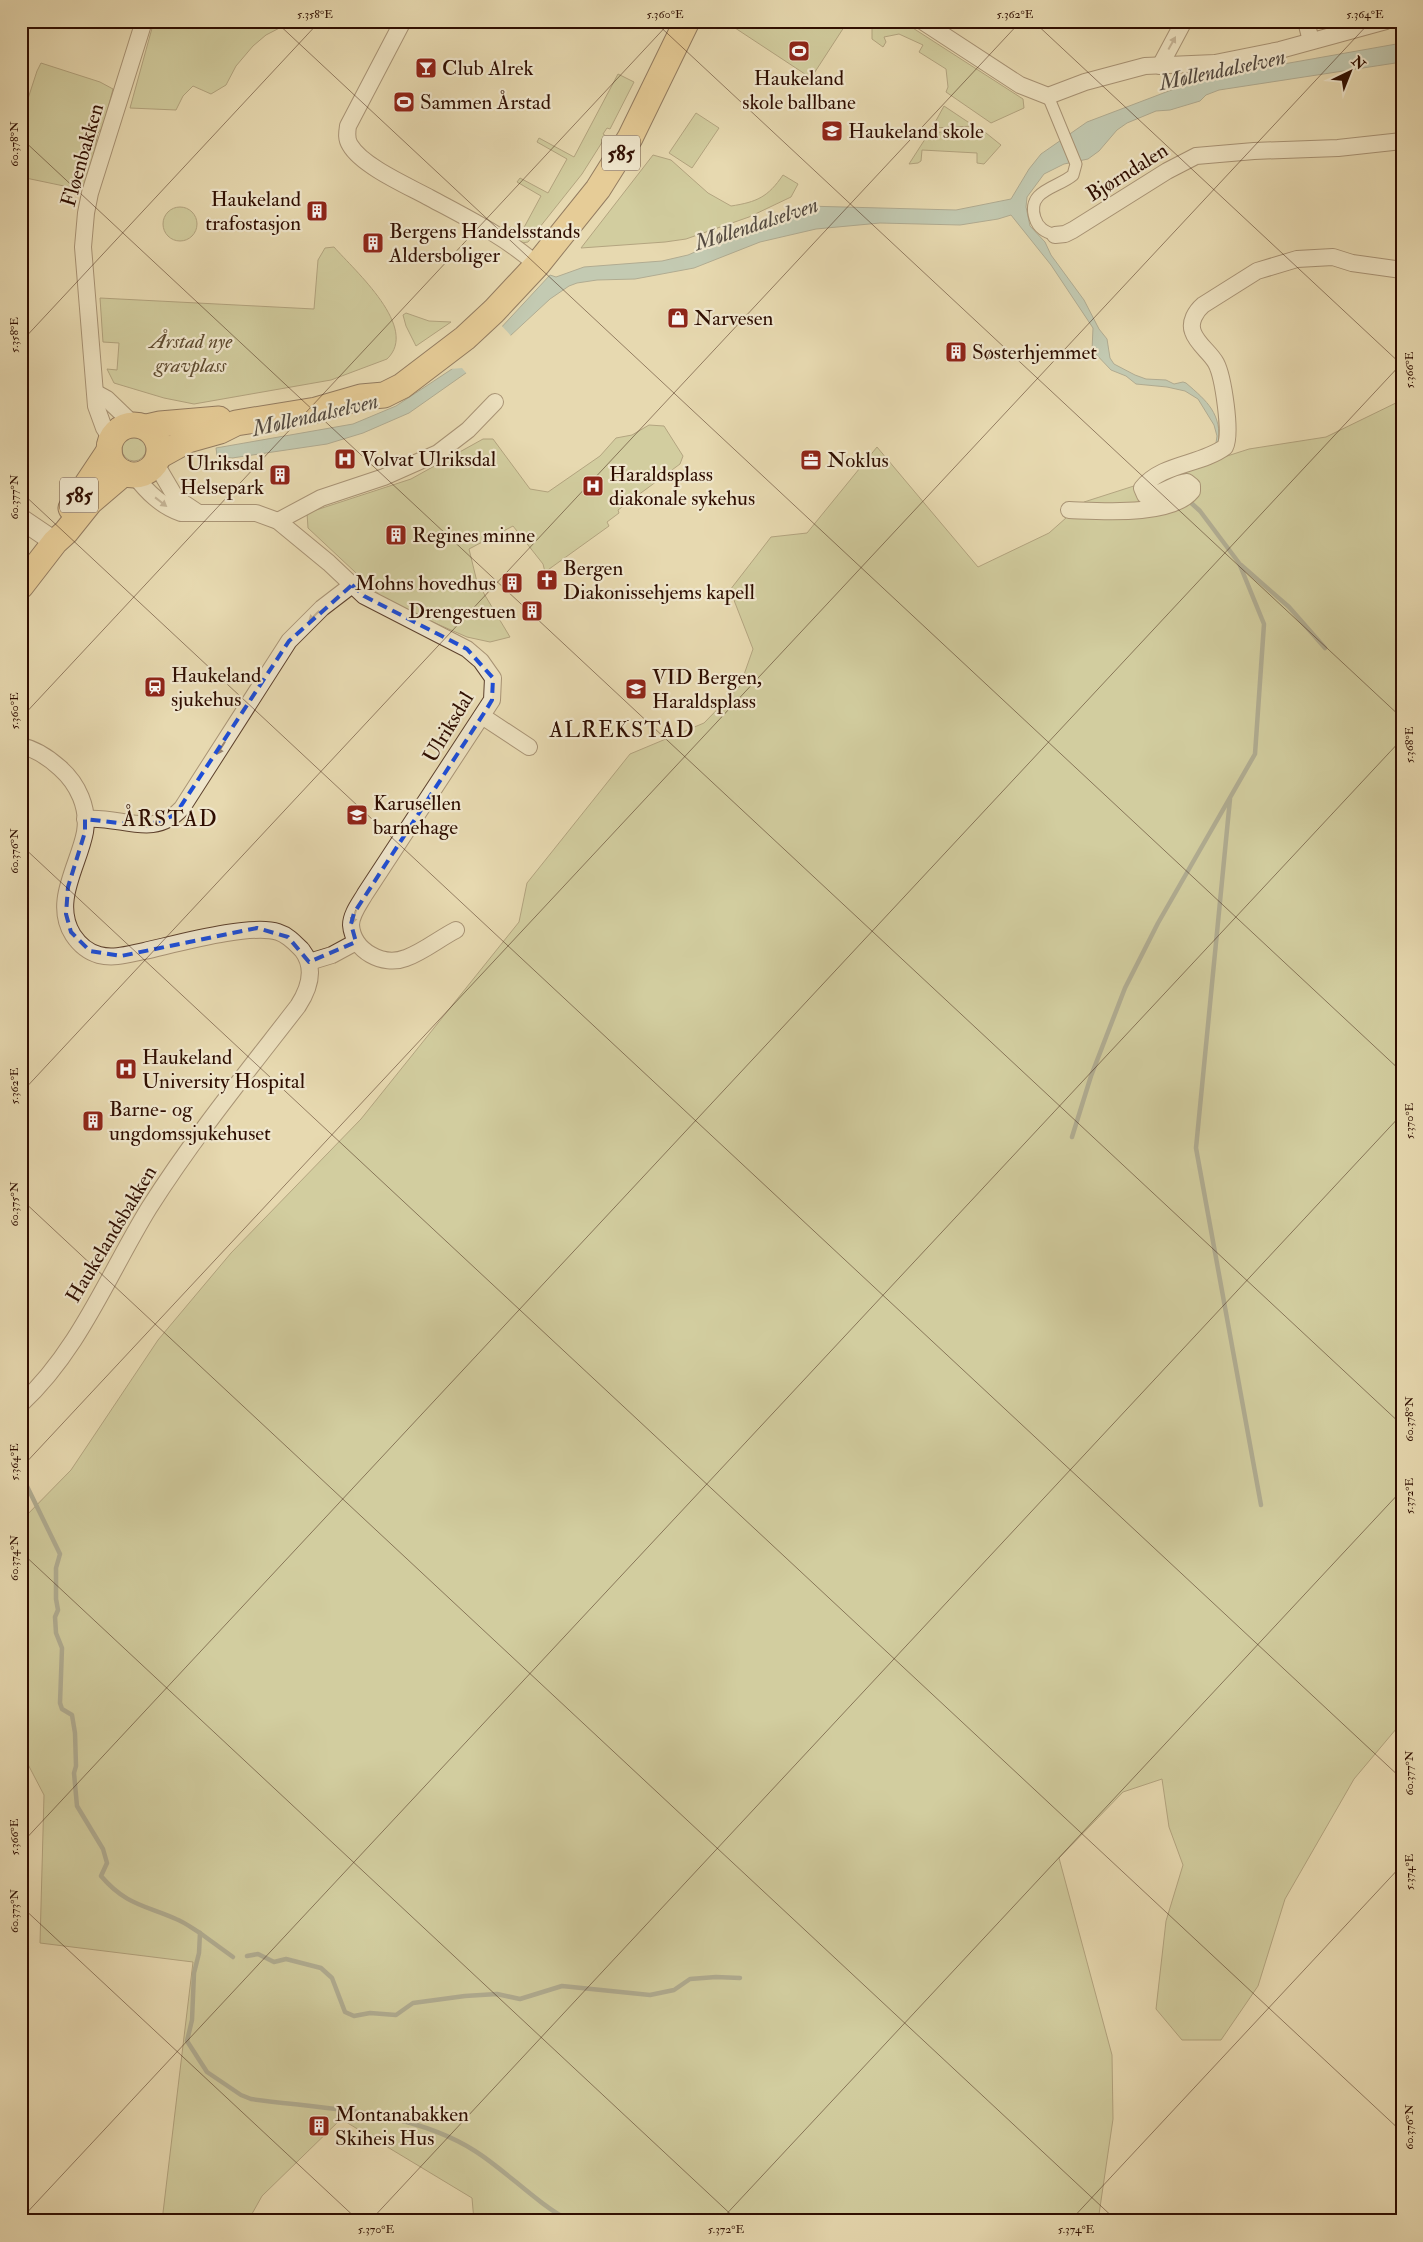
<svg xmlns="http://www.w3.org/2000/svg" width="1423" height="2242" font-family="'IM FELL Double Pica',serif">
<style>
.green{fill:#b9be89;stroke:#746645}
.water{fill:#98b9b4;stroke:#6e756c}
.pier{fill:#e7d9b0}
.lines{fill:none;stroke-linecap:round;stroke-linejoin:round}
.stream{stroke:#6e756c;stroke-width:4.5}
.pedestrian-casing{stroke:#5d412d;stroke-width:13}
.minor-casing{stroke:#5d412d;stroke-width:18}
.tertiary-casing{stroke:#5d412d;stroke-width:22}
.primary-casing{stroke:#2f0e01;stroke-width:27}
.pedestrian{stroke:#efe6cc;stroke-width:11}
.minor{stroke:#efe6cc;stroke-width:16}
.tertiary{stroke:#efe6cc;stroke-width:20}
.primary{stroke:#e4bc78;stroke-width:25}
.oneway{fill:#998571}
.marked{fill:none;stroke:#1d4ed8;stroke-width:4;stroke-dasharray:10 6;stroke-linejoin:round}
.ticks{fill:none;stroke:#2f0e01;stroke-width:1;stroke-opacity:0.45}
.labels{text-anchor:middle;stroke-width:4.5;stroke-linejoin:round;paint-order:stroke}
.shield{fill:#efe6cc;stroke:#694f3e;stroke-width:1}
.shield-label{font-size:20px;font-weight:bold;fill:#2f0e01}
.poi-label{font-size:21px;fill:#2f0e01;stroke:#efe6cc;text-anchor:start}
.street-label{font-size:21px;fill:#2f0e01;stroke:#efe6cc}
.park-label{font-size:21px;font-style:italic;fill:#5f4c31;stroke:#efe6cc}
.water-label{font-size:22px;font-style:italic;fill:#544a40;stroke:#efe6cc}
.neighbourhood-label{font-size:22px;letter-spacing:1px;fill:#2f0e01;stroke:#efe6cc}
.neatline{fill:none;stroke:#2f0e01;stroke-width:2}
.ticks-label{font-size:12px;text-anchor:middle;fill:#2f0e01}
</style>
<rect width="100%" height="100%" fill="#e7d9b0"/>
<filter id="stains"><feTurbulence type="fractalNoise" baseFrequency=".004" numOctaves="4"/><feColorMatrix values="0 0 0 0 .2 0 0 0 0 .09 0 0 0 0 .02 0 0 0 .5 -.17"/></filter>
<radialGradient id="worn" r=".72"><stop offset=".6" stop-color="#630" stop-opacity="0"/><stop offset="1" stop-color="#630" stop-opacity=".3"/></radialGradient>
<g class="green">
<polygon points="154,21 293,21 266,35 253,46 236,66 226,85 211,94 193,86 183,96 176,110 130,108"/>
<polygon points="730,21 848,21 811,78 729,24"/>
<polygon points="872,21 902,21 1023,99 1024,108 991,123 946,92 948,87 946,69 919,52 923,45 899,34 884,37 886,42 883,47 872,39"/>
<polygon points="41,63 100,82 113,89 103,127 98,133 93,158 83,190 21,177 21,120 37,71"/>
<polygon points="618,74 634,82 610,129 607,128 603,134 606,136 582,174 528,242 522,243 505,232 510,227 521,233 541,196 517,182 520,178 548,193 567,159 537,142 539,138 574,157"/>
<polygon points="944,106 974,126 932,128"/>
<polygon points="696,113 719,128 692,168 669,153"/>
<polygon points="981,129 1001,145 984,164 977,163 977,153 922,150 921,161 918,163 909,164 929,133"/>
<path d="M653,155L671,160L708,193L731,206C757,202 768,197 783,175L798,184L791,197L749,217L686,239L665,242L581,248Z"/>
<circle cx="180" cy="224" r="17"/>
<path d="M334,247C355,271 420,328 387,359L331,380L194,404L164,398L114,383L107,369L117,370L119,343L103,342L100,298L314,309L318,260L325,248Z"/>
<polygon points="406,313 429,321 451,322 416,346 406,326 403,315"/>
<polygon points="1402,400 1402,1722 1354,1779 1285,1899 1258,1986 1221,2040 1182,2040 1156,2009 1166,1921 1183,1865 1169,1827 1162,1779 1123,1792 1059,1858 1112,2055 1113,2119 1098,2221 474,2221 472,2198 341,2119 262,2196 248,2221 162,2221 193,1962 40,1943 44,1795 21,1751 21,1521 71,1470 158,1340 231,1253 361,1119 519,922 527,883 630,754 704,723 740,686 753,649 730,590 771,537 807,533 877,447 978,567 1049,533 1084,502 1249,449 1326,437"/>
<polygon points="649,425 664,426 683,456 680,464 618,510 619,513 607,522 609,526 545,572 543,564 513,526 469,549 477,582 510,637 490,642 467,637 387,602 308,528 307,513 411,479 483,439 493,439 530,489 548,492 600,456 616,438 632,435"/>
<circle cx="134" cy="449" r="12"/>
</g>
<path class="water" d="M1402,43V62L1219,90L1206,95L1200,101L1170,110L1156,111L1127,123L1117,130L1099,151L1088,159L1064,164L1044,174L1027,197L1026,207L1030,226L1045,242L1051,255L1084,300L1099,329L1107,339L1110,358L1114,364L1135,375L1146,379L1166,380L1174,384L1183,382L1186,383C1208,402 1221,413 1219,444L1216,443L1217,436L1214,425L1198,399L1185,391L1167,387L1136,384L1126,376L1111,370L1092,350L1093,328L1051,265L1011,215L998,219L960,225L880,223L816,229L760,242L694,268L635,279L597,280L577,283L569,286L550,299L483,361L409,413L363,433L327,444L232,458L217,456L216,448L353,424L396,406L452,369L498,331L550,275L556,277L584,267L662,261L688,255L771,219L806,206L956,210L1011,199L1029,169L1041,154L1087,122L1182,86L1216,76Z"/>
<polygon class="pier" points="501,325 512,337 484,363 468,375 462,368 450,369"/>
<g class="lines">
<g class="stream">
<polyline points="1241,565 1289,607 1325,648"/>
<polyline points="1230,799 1196,1148 1261,1505"/>
<polyline points="1072,1137 1091,1076 1125,988 1158,923 1255,754 1264,624 1239,563 1200,511 1189,501"/>
<path d="M21,1474L60,1554L56,1568V1599L58,1610L55,1617L56,1633L62,1648L60,1703L62,1709L72,1715L75,1733L76,1766L74,1773L77,1806L103,1849L107,1863L101,1876C126,1905 144,1905 176,1919C184,1922 192,1928 200,1933L199,1953L194,1973L192,2020L187,2041L207,2072L241,2095L251,2099C325,2109 411,2110 475,2151C508,2172 536,2203 570,2221"/>
<polyline points="200,1933 233,1957"/>
<polyline points="247,1956 258,1954 274,1962 286,1959 321,1968 332,1978 345,2012 354,2016 370,2013 396,2015 413,2003 465,1996 497,1994 520,1999 562,1986 650,1995 674,1990 690,1979 716,1977 740,1978"/>
</g>
<g class="pedestrian-casing">
<path id="pedestrian" d="M1048,96L1076,164L1073,175C1058,188 1026,190 1035,218C1038,228 1045,232 1055,235"/>
</g>
<g class="minor-casing">
<g id="minor">
<path d="M403,21L348,126C347,133 346,139 350,145C362,166 408,186 430,198C467,218 506,237 537,265"/>
<polyline points="922,21 1020,85 1048,96 1085,82 1145,66 1215,63 1280,50 1386,21"/>
<polyline points="1306,21 1311,41"/>
<polyline points="1160,66 1184,21"/>
<polyline points="1055,235 1065,234 1073,230 1167,171 1196,156 1254,151 1338,148 1402,141"/>
<polyline points="96,393 107,399 133,424"/>
<polyline points="111,439 104,428 96,406 83,247 86,213 90,193 144,21"/>
<polyline points="156,464 176,498 197,512"/>
<path d="M134,475C147,492 161,506 181,513H256L278,521L329,563L364,596L467,649L481,661L493,678L492,700L365,894C360,903 351,914 351,925C353,951 383,967 406,958C423,952 440,938 456,930"/>
<path d="M1069,510C1100,511 1171,517 1192,491V486L1187,482C1173,483 1160,497 1145,495L1142,488C1162,463 1201,465 1225,447C1232,434 1223,376 1216,363C1210,352 1197,344 1193,332C1189,322 1196,311 1203,305L1257,271L1297,259L1333,257L1352,263L1402,270"/>
<polyline points="278,521 321,498 384,477 438,453 468,430 495,402"/>
<polyline points="482,716 529,747"/>
<path d="M21,746C36,749 49,758 60,768C78,784 89,808 85,832C79,865 52,902 73,935C79,944 88,952 99,955C114,959 129,954 144,951C176,944 250,923 278,932C288,935 295,943 302,950C316,968 309,989 298,1006C247,1072 194,1137 149,1208C109,1273 79,1351 21,1404"/>
<path d="M85,819C121,815 153,840 182,808L289,641L322,608L352,585"/>
<polyline points="309,962 332,955 356,942"/>
</g>
</g>
<g class="tertiary-casing">
<polyline id="tertiary" points="21,519 55,542"/>
</g>
<g class="primary-casing">
<g id="primary">
<circle cx="134" cy="450" r="25"/>
<polyline points="147,427 160,424 219,419"/>
<polyline points="159,456 188,440 220,431 236,423 316,410 361,397 384,395 402,386 465,338 494,311 537,265 598,189 630,138 687,21"/>
<polyline points="71,508 109,451"/>
<polyline points="21,586 55,542 66,532 90,502 124,473"/>
</g>
</g>
<use href="#pedestrian" class="pedestrian"/>
<use href="#minor" class="minor"/>
<use href="#tertiary" class="tertiary"/>
<use href="#primary" class="primary"/>
</g>
<defs><path id="oneway-solid" d="M-6-.8H1V-3.2L6.5 0L1 3.2V.8H-6Z" transform="scale(1.25)"/></defs>
<g class="oneway">
<use href="#oneway-solid" transform="translate(1172 43) rotate(-61)"/>
<use href="#oneway-solid" transform="translate(161 502) rotate(38)"/>
<use href="#oneway-solid" transform="translate(314 616) rotate(136)"/>
<use href="#oneway-solid" transform="translate(221 748) rotate(122)"/>
<use href="#oneway-solid" transform="translate(354 917) rotate(107)"/>
</g>
<path d="M0 0H1423V2242H0ZM352,585L364,596L467,649L493,678L492,700L486,710L354,913L351,924L356,942L309,962L288,937L257,928L121,956L90,951L71,932L66,914L68,887L85,832V819L145,826L175,815L289,641Z" fill="#e7d9b0" fill-opacity=".55" fill-rule="evenodd"/>
<path class="marked" d="M352,585L364,596L467,649L493,678L492,700L486,710L354,913L351,924L356,942L309,962L288,937L257,928L121,956L90,951L71,932L66,914L68,887L85,832V819L145,826L175,815L289,641Z"/>
<path class="ticks" d="M275,21L1402,1072M654,21L1402,718M1033,21L1402,365M21,138L1402,1425M21,342L320,21M21,492L1402,1779M21,718L671,21M21,845L1402,2132M21,1093L1021,21M21,1199L1117,2221M21,1468L1371,21M21,1552L738,2221M21,1844L1402,363M21,1906L359,2221M21,2219L1402,739M370,2221L1402,1114M720,2221L1402,1490M1070,2221L1402,1865"/>
<defs>
<g id="stadium-square" transform="scale(1.125)"><rect x="-9" y="-9" width="18" height="18" rx="4" fill="#8f2418" stroke="#efe6cc"/><path d="M0-5a6.5 5 0 1 0 0 10a6.5 5 0 1 0 0-10ZM-3.5-1.8h7v3.6h-7Z" fill="#fff"/></g>
<g id="bar-square" transform="scale(1.125)"><rect x="-9" y="-9" width="18" height="18" rx="4" fill="#8f2418" stroke="#efe6cc"/><path d="M-6-5H6L.8 .8V4.5H3.5V6h-7V4.5H-.8V.8Z" fill="#fff"/></g>
<g id="school-square" transform="scale(1.125)"><rect x="-9" y="-9" width="18" height="18" rx="4" fill="#8f2418" stroke="#efe6cc"/><path d="M0-5L7-2L0 1L-7-2ZM-4 1L0 2.5L4 1V4Q0 6-4 4Z" fill="#fff"/></g>
<g id="building-square" transform="scale(1.125)"><rect x="-9" y="-9" width="18" height="18" rx="4" fill="#8f2418" stroke="#efe6cc"/><path d="M-4-6H4V6H1V3H-1V6H-4ZM-2.5-4.3h1.7v1.8h-1.7ZM.8-4.3h1.7v1.8H.8ZM-2.5-1h1.7V.8h-1.7ZM.8-1h1.7V.8H.8Z" fill="#fff"/></g>
<g id="shop-square" transform="scale(1.125)"><rect x="-9" y="-9" width="18" height="18" rx="4" fill="#8f2418" stroke="#efe6cc"/><path d="M-5-2.5h2.3a2.7 3.5 0 0 1 5.4 0H5L5.5 6h-11ZM-1.5-2.5h3a1.5 2.3 0 0 0-3 0Z" fill="#fff"/></g>
<g id="hospital-square" transform="scale(1.125)"><rect x="-9" y="-9" width="18" height="18" rx="4" fill="#8f2418" stroke="#efe6cc"/><path d="M-5-5h3v3.5h4V-5h3V5h-3V1.5h-4V5h-3Z" fill="#fff"/></g>
<g id="office-square" transform="scale(1.125)"><rect x="-9" y="-9" width="18" height="18" rx="4" fill="#8f2418" stroke="#efe6cc"/><path d="M-6-3h4V-5.5h4V-3h4V5H-6ZM-1-4.5V-3h2v-1.5ZM-6 0V1H6V0Z" fill="#fff"/></g>
<g id="church-square" transform="scale(1.125)"><rect x="-9" y="-9" width="18" height="18" rx="4" fill="#8f2418" stroke="#efe6cc"/><path d="M-1.2-6h2.4v3.5h3.3v2.4h-3.3V6h-2.4V-.1h-3.3v-2.4h3.3Z" fill="#fff"/></g>
<g id="station-square" transform="scale(1.125)"><rect x="-9" y="-9" width="18" height="18" rx="4" fill="#8f2418" stroke="#efe6cc"/><path d="M-3-6H3Q5-6 5-4V2Q5 4 3 4L4.5 6H3L1.5 4h-3L-3 6H-4.5L-3 4Q-5 4-5 2V-4Q-5-6-3-6ZM-3.5-4v3h7v-3ZM-3.5 1v1.5H-2V1ZM2 1v1.5H3.5V1Z" fill="#fff"/></g>
<g id="university-square" transform="scale(1.125)"><rect x="-9" y="-9" width="18" height="18" rx="4" fill="#8f2418" stroke="#efe6cc"/><path d="M0-5L7-2L0 1L-7-2ZM-4 1L0 2.5L4 1V4Q0 6-4 4Z" fill="#fff"/></g>
</defs>
<g fill-rule="evenodd">
<use href="#stadium-square" x="799" y="51"/>
<use href="#bar-square" x="426" y="68"/>
<use href="#stadium-square" x="404" y="102"/>
<use href="#school-square" x="832" y="131"/>
<use href="#building-square" x="317" y="211"/>
<use href="#building-square" x="373" y="243"/>
<use href="#shop-square" x="678" y="318"/>
<use href="#building-square" x="956" y="352"/>
<use href="#hospital-square" x="345" y="459"/>
<use href="#office-square" x="811" y="460"/>
<use href="#building-square" x="280" y="475"/>
<use href="#hospital-square" x="593" y="486"/>
<use href="#building-square" x="396" y="535"/>
<use href="#church-square" x="547" y="580"/>
<use href="#building-square" x="512" y="583"/>
<use href="#building-square" x="532" y="611"/>
<use href="#station-square" x="155" y="687"/>
<use href="#university-square" x="636" y="689"/>
<use href="#school-square" x="357" y="815"/>
<use href="#hospital-square" x="126" y="1069"/>
<use href="#building-square" x="93" y="1121"/>
<use href="#building-square" x="319" y="2126"/>
</g>
<g class="labels">
<g class="shield">
<rect x="602" y="135.5" width="38" height="35" rx="4"/>
<rect x="60" y="477.5" width="38" height="35" rx="4"/>
</g>
<g class="shield-label">
<text x="621" y="160">585</text>
<text x="79" y="502">585</text>
</g>
<g class="poi-label">
<text x="442" y="75">Club Alrek</text>
<text x="799" y="85" text-anchor="middle">Haukeland<tspan x="799" dy="24">skole ballbane</tspan></text>
<text x="420" y="109">Sammen Årstad</text>
<text x="848" y="138">Haukeland skole</text>
<text x="301" y="206" text-anchor="end">Haukeland<tspan x="301" dy="24">trafostasjon</tspan></text>
<text x="389" y="238">Bergens Handelsstands<tspan x="389" dy="24">Aldersboliger</tspan></text>
<text x="694" y="325">Narvesen</text>
<text x="972" y="359">Søsterhjemmet</text>
<text x="361" y="466">Volvat Ulriksdal</text>
<text x="827" y="467">Noklus</text>
<text x="264" y="470" text-anchor="end">Ulriksdal<tspan x="264" dy="24">Helsepark</tspan></text>
<text x="609" y="481">Haraldsplass<tspan x="609" dy="24">diakonale sykehus</tspan></text>
<text x="412" y="542">Regines minne</text>
<text x="563" y="575">Bergen<tspan x="563" dy="24">Diakonissehjems kapell</tspan></text>
<text x="496" y="590" text-anchor="end">Mohns hovedhus</text>
<text x="516" y="618" text-anchor="end">Drengestuen</text>
<text x="171" y="682">Haukeland<tspan x="171" dy="24">sjukehus</tspan></text>
<text x="652" y="684">VID Bergen,<tspan x="652" dy="24">Haraldsplass</tspan></text>
<text x="373" y="810">Karusellen<tspan x="373" dy="24">barnehage</tspan></text>
<text x="142" y="1064">Haukeland<tspan x="142" dy="24">University Hospital</tspan></text>
<text x="109" y="1116">Barne- og<tspan x="109" dy="24">ungdomssjukehuset</tspan></text>
<text x="335" y="2121">Montanabakken<tspan x="335" dy="24">Skiheis Hus</tspan></text>
</g>
<g class="street-label">
<text transform="translate(82 155) rotate(-74)" y="7">Fløenbakken</text>
<text transform="translate(1127 172) rotate(-32)" y="7">Bjørndalen</text>
<text transform="translate(448 727) rotate(-59)" y="7">Ulriksdal</text>
<text transform="translate(111 1234) rotate(-59)" y="7">Haukelandsbakken</text>
</g>
<g class="park-label">
<text x="191" y="348">Årstad nye<tspan x="191" dy="24">gravplass</tspan></text>
</g>
<g class="water-label">
<text transform="translate(1222 69) rotate(-12)" y="8">Møllendalselven</text>
<text transform="translate(756 223) rotate(-18)" y="8">Møllendalselven</text>
<text transform="translate(315 414) rotate(-13)" y="8">Møllendalselven</text>
</g>
<g class="neighbourhood-label">
<text x="622" y="737">ALREKSTAD</text>
<text x="170" y="826">ÅRSTAD</text>
</g>
</g>
<rect width="1423" height="2242" fill="none" stroke="#e7d9b0" stroke-width="55"/>
<g transform="translate(1350 72) rotate(43)" stroke="#efe6cc" stroke-width="4" paint-order="stroke">
<path d="M0-4L9 19L0 12L-9 19Z" fill="#2f0e01"/>
<text y="-8" font-size="14" font-weight="bold" text-anchor="middle" fill="#2f0e01">N</text>
</g>
<rect x="28" y="28" width="1368" height="2186" class="neatline"/>
<g class="ticks-label">
<text x="315" y="18">5.358°E</text>
<text x="665" y="18">5.360°E</text>
<text x="1015" y="18">5.362°E</text>
<text x="1365" y="18">5.364°E</text>
<text transform="translate(14 144) rotate(-90)" y="4">60.378°N</text>
<text transform="translate(14 335) rotate(-90)" y="4">5.358°E</text>
<text transform="translate(1409 370) rotate(-90)" y="4">5.366°E</text>
<text transform="translate(14 497) rotate(-90)" y="4">60.377°N</text>
<text transform="translate(14 711) rotate(-90)" y="4">5.360°E</text>
<text transform="translate(1409 745) rotate(-90)" y="4">5.368°E</text>
<text transform="translate(14 851) rotate(-90)" y="4">60.376°N</text>
<text transform="translate(14 1086) rotate(-90)" y="4">5.362°E</text>
<text transform="translate(1409 1121) rotate(-90)" y="4">5.370°E</text>
<text transform="translate(14 1204) rotate(-90)" y="4">60.375°N</text>
<text transform="translate(1409 1419) rotate(-90)" y="4">60.378°N</text>
<text transform="translate(14 1462) rotate(-90)" y="4">5.364°E</text>
<text transform="translate(1409 1496) rotate(-90)" y="4">5.372°E</text>
<text transform="translate(14 1558) rotate(-90)" y="4">60.374°N</text>
<text transform="translate(1409 1773) rotate(-90)" y="4">60.377°N</text>
<text transform="translate(14 1837) rotate(-90)" y="4">5.366°E</text>
<text transform="translate(1409 1872) rotate(-90)" y="4">5.374°E</text>
<text transform="translate(14 1911) rotate(-90)" y="4">60.373°N</text>
<text transform="translate(1409 2127) rotate(-90)" y="4">60.376°N</text>
<text x="376" y="2233">5.370°E</text>
<text x="726" y="2233">5.372°E</text>
<text x="1076" y="2233">5.374°E</text>
</g>
<rect width="100%" height="100%" filter="url(#stains)"/>
<rect width="100%" height="100%" fill="url(#worn)"/>
</svg>
